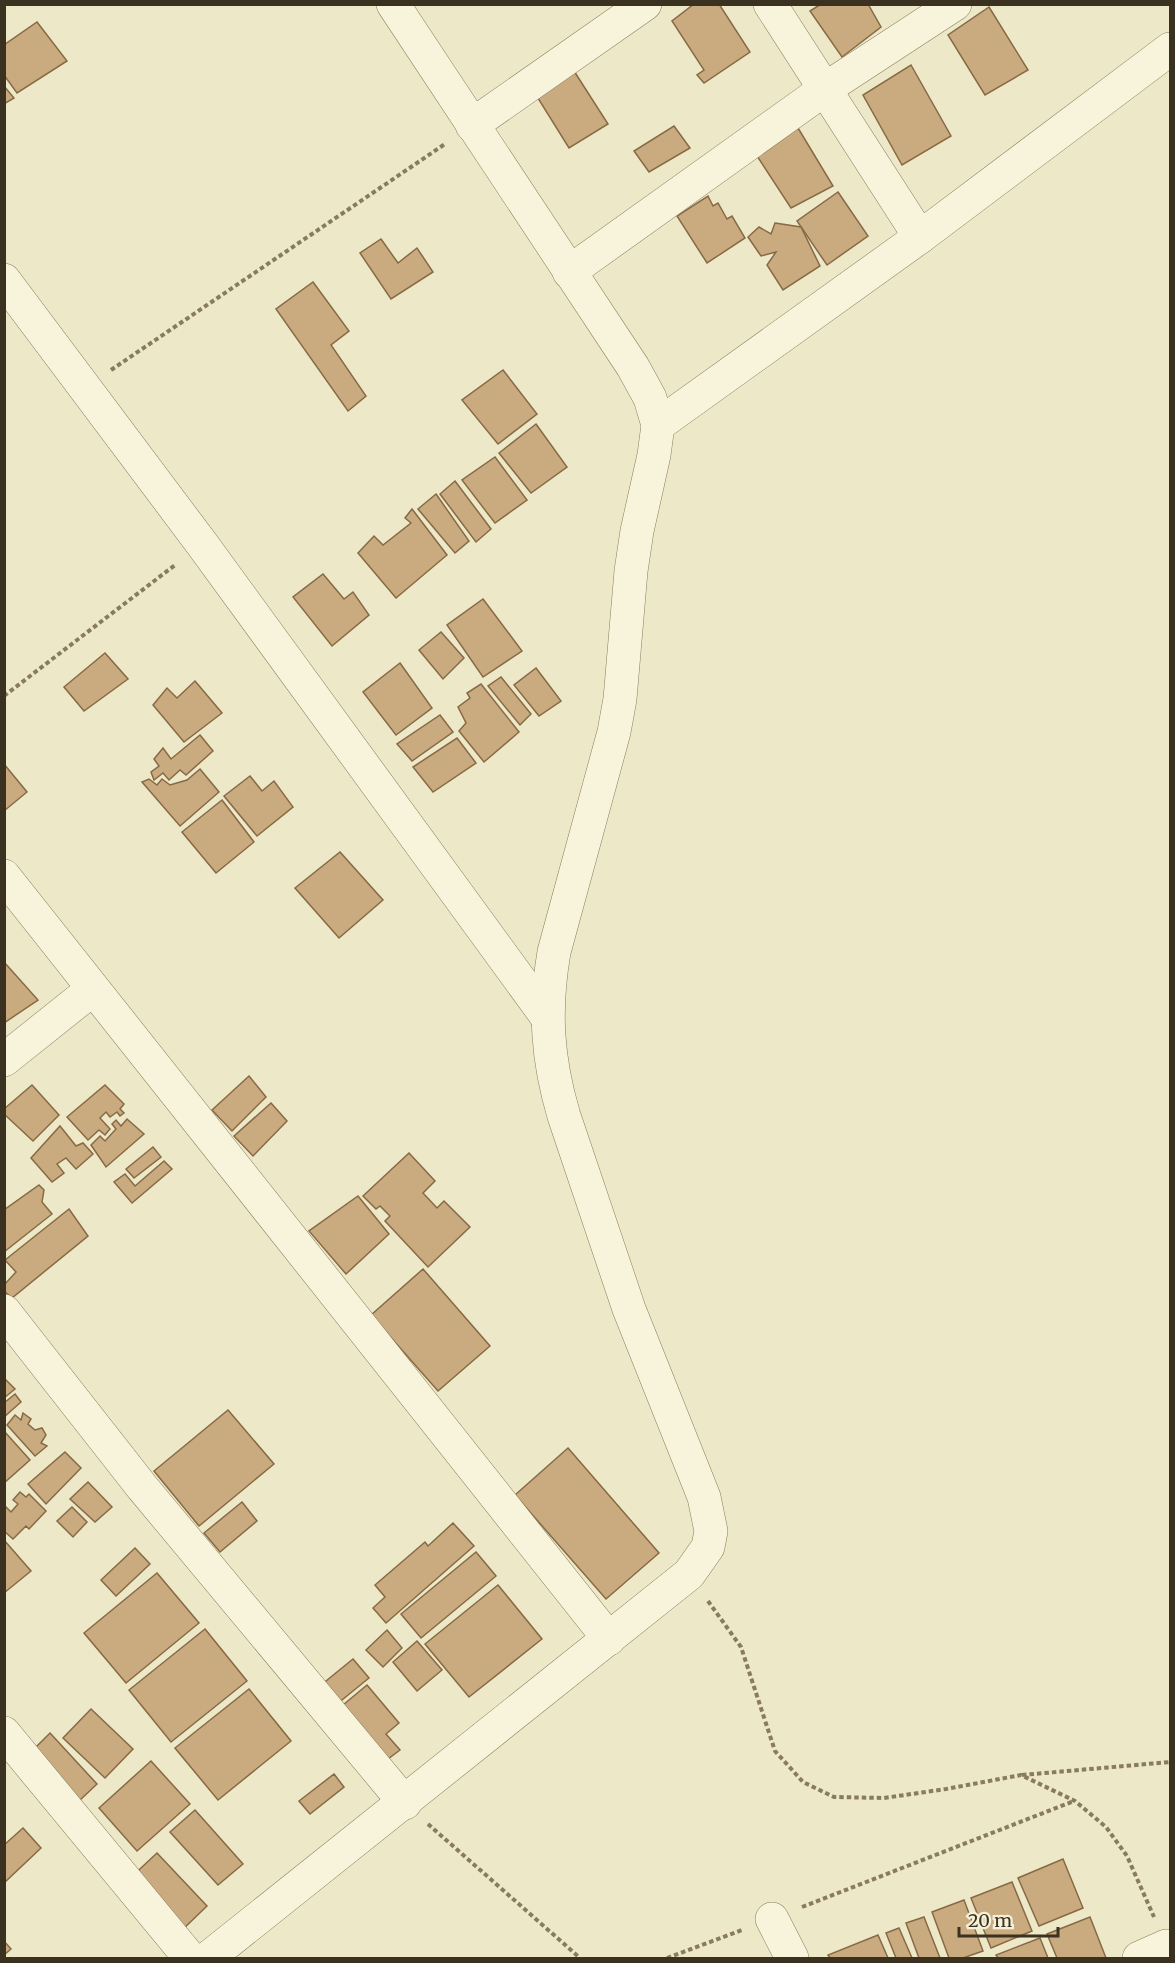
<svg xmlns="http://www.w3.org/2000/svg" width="1175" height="1963" font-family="Merriweather,serif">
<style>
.building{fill:#caab80;stroke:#876a44;stroke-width:1.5}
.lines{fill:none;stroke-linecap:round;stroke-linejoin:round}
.street-casing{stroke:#897c5e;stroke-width:34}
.path{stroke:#897c5e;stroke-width:4;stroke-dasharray:4.5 3;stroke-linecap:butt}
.street{stroke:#f8f4dc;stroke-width:33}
</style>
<rect width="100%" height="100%" fill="#ede8c8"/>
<g class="building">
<polygon points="694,4 719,4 750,52 704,83 697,75 704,70 672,21"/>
<polygon points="821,4 868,4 881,27 842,57 810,11"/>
<polygon points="989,7 1028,70 985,95 948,35"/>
<polygon points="37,22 67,61 17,93 4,75 4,45"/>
<polygon points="911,65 951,136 902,165 863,95"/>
<polygon points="574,71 608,124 569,148 536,95"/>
<polygon points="4,86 14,98 4,104"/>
<polygon points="674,126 690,148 649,172 634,151"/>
<polygon points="798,128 833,186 791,208 757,156"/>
<polygon points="838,192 868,236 827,265 797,221"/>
<polygon points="708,196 713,206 718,203 727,219 732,216 745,238 707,263 677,216"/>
<polygon points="775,223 801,227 820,266 783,290 767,265 776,252 761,256 748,237 759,227 771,234"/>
<polygon points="381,239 398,263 417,248 433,272 391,299 360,253"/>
<polygon points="313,282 349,331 331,345 366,396 348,411 276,309"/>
<polygon points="503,370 537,414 498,444 462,400"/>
<polygon points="536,424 567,467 531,493 499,453"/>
<polygon points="495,457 527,500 495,523 462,480"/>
<polygon points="455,481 491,529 476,542 440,494"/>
<polygon points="436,494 469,541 455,553 418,509"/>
<polygon points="412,509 447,555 396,598 358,553 374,536 383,545 411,523 405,518"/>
<polygon points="323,574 344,599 353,592 369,615 332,646 293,597"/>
<polygon points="483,599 522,651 483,677 447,625"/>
<polygon points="441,632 464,658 443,679 419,650"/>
<polygon points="105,653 128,679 84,711 64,687"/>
<polygon points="400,663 432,708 396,735 363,692"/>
<polygon points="536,668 561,701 539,716 514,685"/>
<polygon points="501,677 531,714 520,725 488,686"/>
<polygon points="195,681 222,713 184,742 153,705 167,688 177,698"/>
<polygon points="481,684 519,732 484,762 459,731 466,723 458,707 470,698 467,693"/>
<polygon points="440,715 453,732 412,761 397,744"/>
<polygon points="200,735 213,751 186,775 180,770 169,780 163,773 154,780 151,772 159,766 154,759 163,748 171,759"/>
<polygon points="457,738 476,763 433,792 413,767"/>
<polygon points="4,764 27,792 4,811"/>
<polygon points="200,769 219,792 180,826 142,782 149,779 157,785 162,779 170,785 187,780"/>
<polygon points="250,776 262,791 274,781 293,807 257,836 224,796"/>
<polygon points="222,800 254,842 216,873 182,832"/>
<polygon points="340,852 383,900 339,938 295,888"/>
<polygon points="4,962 38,1000 4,1023"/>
<polygon points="249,1076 266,1097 232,1131 212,1110"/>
<polygon points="32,1085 59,1115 33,1141 4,1114 4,1109"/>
<polygon points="105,1085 124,1104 120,1109 124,1113 120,1116 117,1112 110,1117 106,1112 100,1118 110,1129 105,1135 99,1130 88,1140 67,1117"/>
<polygon points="271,1103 287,1121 253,1156 234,1136"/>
<polygon points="127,1119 144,1134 106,1167 91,1145 100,1136 105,1141 116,1129 112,1124 116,1120 121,1126"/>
<polygon points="60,1126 76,1146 83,1143 93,1154 76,1169 66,1158 57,1164 64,1173 52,1182 31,1158"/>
<polygon points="153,1147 161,1157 134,1178 126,1169"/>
<polygon points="409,1153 435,1181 423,1193 437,1208 444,1201 470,1227 428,1267 385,1221 390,1216 380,1206 376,1209 363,1196"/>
<polygon points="164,1161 172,1169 132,1203 114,1182 125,1174 135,1186"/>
<polygon points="39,1185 44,1190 42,1202 52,1214 4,1252 4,1210"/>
<polygon points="358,1196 389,1234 346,1274 309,1231"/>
<polygon points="69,1209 88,1236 12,1298 4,1291 4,1285 16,1272 5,1260"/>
<polygon points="423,1269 490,1346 438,1391 371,1315"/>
<polygon points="4,1378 15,1389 4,1398"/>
<polygon points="15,1394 21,1402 4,1417 4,1403"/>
<polygon points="228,1410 274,1464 199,1526 154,1471"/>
<polygon points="23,1413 31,1419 28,1424 35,1430 42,1428 46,1435 41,1443 47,1446 35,1456 7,1425 15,1415 21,1420"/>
<polygon points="4,1431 30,1460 4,1483"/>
<polygon points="568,1448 659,1553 606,1599 515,1495"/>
<polygon points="65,1452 81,1468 46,1504 28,1484"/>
<polygon points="88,1482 112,1507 95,1522 70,1499"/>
<polygon points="20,1492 26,1497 29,1494 46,1511 29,1529 26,1526 13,1539 4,1531 4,1505 11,1512 18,1504 13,1500"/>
<polygon points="242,1502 257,1521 220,1552 204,1533"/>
<polygon points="72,1507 87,1522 73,1537 57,1521"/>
<polygon points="453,1523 474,1546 386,1623 373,1608 385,1597 375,1585 425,1542 428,1546"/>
<polygon points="4,1540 31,1571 4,1593"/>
<polygon points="135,1548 150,1564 116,1596 101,1580"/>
<polygon points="476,1552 496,1576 421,1638 401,1614"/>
<polygon points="157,1573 199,1623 126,1683 84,1633"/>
<polygon points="498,1585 542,1639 469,1697 425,1644"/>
<polygon points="205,1629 247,1681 171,1742 129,1690"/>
<polygon points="387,1630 402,1648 383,1667 366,1650"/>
<polygon points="417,1641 442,1670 417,1691 393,1662"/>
<polygon points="353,1659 369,1678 337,1704 321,1685"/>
<polygon points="367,1685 399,1723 386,1734 400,1750 388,1759 343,1705"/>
<polygon points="249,1689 291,1741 218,1800 175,1748"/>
<polygon points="91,1709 133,1749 105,1778 63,1738"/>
<polygon points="50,1733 97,1784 79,1801 32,1751"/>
<polygon points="151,1761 190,1804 137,1851 99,1808"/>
<polygon points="334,1774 344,1787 310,1814 299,1801"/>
<polygon points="195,1810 243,1864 218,1885 170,1832"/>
<polygon points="23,1828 41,1848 4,1883 4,1845"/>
<polygon points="157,1853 207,1906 178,1934 127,1881"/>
<polygon points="1063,1859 1083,1908 1039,1926 1018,1878"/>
<polygon points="1012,1882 1032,1931 991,1948 971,1898"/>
<polygon points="964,1900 983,1951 963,1958 949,1958 932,1912"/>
<polygon points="924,1917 940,1958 919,1958 906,1923"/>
<polygon points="1090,1917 1106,1958 1057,1958 1047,1934"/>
<polygon points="899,1928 912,1958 896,1958 886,1933"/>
<polygon points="878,1935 888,1958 830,1958 828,1955"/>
<polygon points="1040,1938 1048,1958 998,1958 996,1955"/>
<polygon points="4,1941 11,1949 4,1955"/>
</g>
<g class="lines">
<g class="street-casing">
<g id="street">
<polyline points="770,4 920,237"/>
<polyline points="472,125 645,4"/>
<polyline points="569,272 825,89 955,4"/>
<polyline points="4,280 202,544 547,1017"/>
<polyline points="658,425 920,237 1170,49"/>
<polyline points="4,876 609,1639"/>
<polyline points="4,1060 93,989"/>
<polyline points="4,1311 142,1487 405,1803"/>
<polyline points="4,1733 190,1958"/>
<polyline points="772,1919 792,1958"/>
<path d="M208,1958L689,1574L708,1547L711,1531L704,1497L629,1309L564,1116C547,1059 544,1011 554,952L614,732L620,699L631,571L637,531L654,455L658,425L650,398L633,367L393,4"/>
<polyline points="1139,1958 1166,1946 1170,1955"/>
</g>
</g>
<g class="path">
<polyline points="111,370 445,144"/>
<polyline points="4,696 175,565"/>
<polyline points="708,1601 741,1647 775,1751 803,1782 834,1797 884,1798 946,1789 1021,1775 1075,1801 1106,1827 1127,1856 1154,1917"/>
<polyline points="1022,1775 1170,1762"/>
<polyline points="428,1824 580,1958"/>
<polyline points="802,1907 1074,1801"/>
<polyline points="667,1958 742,1930"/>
</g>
<use href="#street" class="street"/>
</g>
<rect width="1175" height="1963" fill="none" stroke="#3a3121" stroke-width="12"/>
<path d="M959 1927v9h99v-9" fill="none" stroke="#3a3121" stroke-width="3"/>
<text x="968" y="1927" font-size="18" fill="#3a3121" stroke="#f5f1d8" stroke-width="4.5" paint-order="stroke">20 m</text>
</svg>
